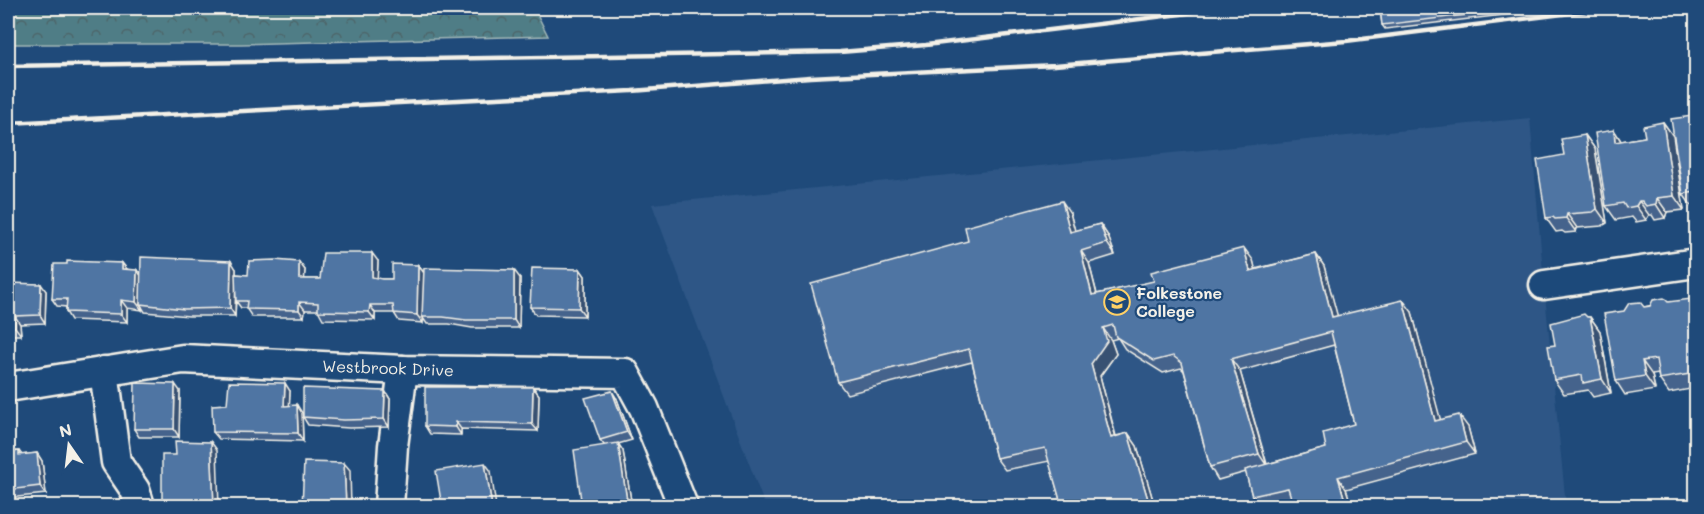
<svg xmlns="http://www.w3.org/2000/svg" width="1704" height="514" font-family="Mali,sans-serif">
<style>
.built{fill:#2e5786}
.forest{fill:url(#forest-crowns);stroke:#a2b7b7;stroke-width:1.5}
.lines{fill:none;stroke-linecap:round;stroke-linejoin:round}
.minor-casing{stroke:#f4f1e8;stroke-width:33}
.minor{stroke:#1f4a7a;stroke-width:28}
.rail{stroke:#f4f1e8;stroke-width:4.5}
.wall{fill:#45648c;stroke:#f4f1e8;stroke-width:1.5;fill-rule:evenodd}
.shaded-wall{fill:#385172;stroke:#f4f1e8;stroke-width:1.5}
.building{fill:#5074a3;stroke:#f4f1e8;stroke-width:1.5}
.labels{text-anchor:middle;stroke-width:4.5;stroke-linejoin:round;paint-order:stroke}
.poi-label{font-size:16px;font-weight:bold;fill:#f4f1e8;stroke:#1f4a7a;text-anchor:start}
.street-label{font-size:16px;fill:#f4f1e8;stroke:#1f4a7a}
</style>
<defs>
<pattern id="forest-crowns" width="20" height="18" patternUnits="userSpaceOnUse" patternTransform="scale(1.5)"><rect width="20" height="18" fill="#507d86"/><path d="M2 6a3 3 0 1 1 6 0M12 15a3 3 0 1 1 6 0" fill="none" stroke="#4d6569"/></pattern>
</defs>
<rect width="100%" height="100%" fill="#1f4a7a"/>
<filter id="ink" filterUnits="userSpaceOnUse"><feTurbulence type="fractalNoise" baseFrequency=".0167" numOctaves="2"/><feDisplacementMap in="SourceGraphic" scale="12" xChannelSelector="R" yChannelSelector="G"/><feConvolveMatrix kernelMatrix="1 2 1 2 8 2 1 2 1" color-interpolation-filters="sRGB"/></filter>
<g filter="url(#ink)">
<polygon class="built" points="1530,118 1544,285 1566,506 765,506 652,204"/>
<polygon class="forest" points="8,8 534,8 548,36 241,44 8,44"/>
<g class="lines">
<g class="minor-casing">
<g id="minor">
<polyline points="1544,285 1696,263"/>
<polyline points="104,371 116,462 135,490 140,506"/>
<polyline points="8,387 183,359 403,370 625,373 644,408 683,506"/>
<polyline points="389,506 393,446 403,370"/>
</g>
</g>
<use href="#minor" class="minor"/>
<g class="rail">
<polyline points="8,66 840,52 926,45 1181,14 1216,8"/>
<polyline points="8,123 632,91 810,77 1055,65 1346,41 1611,8"/>
</g>
</g>
<g class="wall">
<polygon points="1380,8 1562,8 1385,29 1382,25"/>
<polygon points="1663,122 1673,136 1684,210 1667,212 1665,218 1655,220 1652,215 1649,215 1646,220 1636,222 1632,217 1616,220 1606,206 1614,130 1621,141 1645,137"/>
<polygon points="1696,123 1696,207 1693,208 1683,194"/>
<polygon points="1585,135 1595,149 1607,223 1602,226 1577,228 1576,232 1565,233 1562,231 1556,232 1546,218 1564,155"/>
<path d="M1070,213L1075,231L1100,224L1108,236L1115,255L1089,263L1097,294L1253,260L1255,269L1316,254L1324,266L1337,316L1412,312L1440,420L1468,427L1475,454L1346,489L1352,507H1294L1293,501L1266,507H1259L1252,496L1246,472L1218,480L1210,467L1184,371L1181,368L1163,373L1125,349L1118,338L1111,340L1116,354L1100,376L1116,436L1128,433L1137,446L1155,507H1062L1049,461L1005,470L996,458L972,362L847,394L838,382ZM1334,345L1354,424L1326,448L1267,464L1240,371Z"/>
<polygon points="378,261 377,278 382,279 392,279 418,265 424,273 520,278 519,328 472,328 449,324 427,324 423,318 423,323 399,321 394,313 375,313 375,320 323,319 318,310 305,310 304,317 252,317 246,308 241,308 236,301 235,316 189,316 145,312 142,307 142,310 127,308 127,322 71,320 66,312 66,307 57,306 52,299 67,264 122,263 127,269 140,274 236,269 236,274 248,275 299,262 305,270 304,279 320,279"/>
<polygon points="580,269 585,276 585,316 536,315 530,307"/>
<polygon points="8,283 46,291 45,323 20,324 21,335 8,335"/>
<polygon points="1668,302 1696,306 1696,388 1669,393 1659,379 1658,374 1652,375 1655,390 1625,395 1616,381 1644,307"/>
<polygon points="1587,317 1590,317 1600,331 1611,393 1593,397 1588,390 1564,394 1554,380 1555,345"/>
<polygon points="533,387 539,395 538,431 461,429 461,435 430,434 425,426"/>
<polygon points="180,391 179,437 139,437 134,429"/>
<polygon points="290,391 289,406 302,413 303,441 219,439 213,432 227,404"/>
<polygon points="385,391 390,399 389,427 349,428 308,425 303,417"/>
<polygon points="617,399 632,440 618,444 623,451 632,507 582,507 604,445 600,440"/>
<polygon points="19,451 22,455 37,453 42,461 46,494 8,498 8,452"/>
</g>
<g class="shaded-wall">
<polygon points="1692,116 1696,123 1696,132 1694,128"/>
<polygon points="1663,122 1673,136 1684,210 1674,196"/>
<polygon points="1614,130 1623,144 1615,142"/>
<polygon points="1585,135 1595,149 1607,223 1597,209"/>
<polygon points="1657,198 1667,212 1665,218 1656,204"/>
<polygon points="1062,201 1070,213 1079,245 1070,232"/>
<polygon points="1639,201 1649,215 1646,220 1636,206"/>
<polygon points="1567,214 1577,228 1576,232 1566,218"/>
<polygon points="1100,224 1108,236 1115,255 1107,243"/>
<polygon points="1244,248 1253,260 1259,283 1250,271"/>
<polygon points="1081,251 1089,263 1100,307 1092,295"/>
<polygon points="372,253 378,261 377,285 372,277"/>
<polygon points="1316,254 1324,266 1341,329 1332,317"/>
<polygon points="231,261 236,269 235,316 230,308"/>
<polygon points="299,262 305,270 304,286 299,279"/>
<polygon points="122,263 128,271 122,269"/>
<polygon points="418,265 424,273 423,323 417,315"/>
<polygon points="580,269 585,276 585,316 579,308"/>
<polygon points="137,270 142,277 140,304 142,307 142,310 136,302"/>
<polygon points="514,270 520,278 519,328 514,320"/>
<polygon points="41,284 46,291 45,323 40,315"/>
<polygon points="1691,299 1696,306 1696,330"/>
<polygon points="121,300 127,308 127,322 121,314"/>
<polygon points="1403,300 1412,312 1444,433 1435,421"/>
<polygon points="299,302 305,310 304,317 299,310"/>
<polygon points="370,305 375,313 375,320 369,312"/>
<polygon points="15,316 20,324 21,335 15,327"/>
<polygon points="1590,317 1600,331 1611,393 1602,379"/>
<polygon points="1103,328 1111,340 1116,354 1100,376 1119,450 1111,438 1091,364"/>
<polygon points="1231,359 1240,371 1267,466 1259,454"/>
<polygon points="1642,361 1652,375 1655,390 1645,376"/>
<polygon points="285,383 290,391 289,414 284,406"/>
<polygon points="175,384 180,391 179,437 174,429"/>
<polygon points="533,387 539,395 538,431 532,424"/>
<polygon points="385,391 390,399 389,427 384,419"/>
<polygon points="612,391 617,399 632,440 627,432"/>
<polygon points="297,405 302,413 303,441 298,433"/>
<polygon points="1459,415 1468,427 1475,454 1466,442"/>
<polygon points="456,422 461,429 461,435 456,427"/>
<polygon points="1128,433 1137,446 1155,507 1150,506"/>
<polygon points="211,442 217,450 219,507 214,507"/>
<polygon points="618,443 623,451 632,507 628,507"/>
<polygon points="37,453 42,461 46,494 40,486"/>
<polygon points="344,463 350,470 351,507 346,507"/>
<polygon points="485,463 491,471 496,507 492,507"/>
<polygon points="1338,477 1346,489 1352,507 1347,507"/>
</g>
<g class="building">
<polygon points="1380,8 1525,8 1382,25"/>
<polygon points="1692,116 1694,128 1696,127 1696,192 1683,194 1671,119"/>
<polygon points="1663,122 1674,196 1657,198 1656,204 1646,206 1642,201 1639,201 1636,206 1626,208 1623,203 1606,206 1595,133 1614,130 1615,142 1645,137 1643,126"/>
<polygon points="1585,135 1597,209 1593,212 1567,214 1566,218 1555,219 1553,217 1546,218 1537,160 1564,155 1561,139"/>
<polygon points="1062,201 1070,232 1100,224 1107,243 1081,251 1092,295 1154,281 1151,272 1244,248 1250,271 1316,254 1332,317 1403,300 1435,421 1459,415 1466,442 1338,477 1347,507 1294,507 1288,488 1252,496 1245,470 1326,448 1323,433 1354,424 1331,332 1231,359 1259,454 1210,467 1182,363 1173,356 1154,361 1116,337 1113,325 1103,328 1107,341 1091,364 1111,438 1128,433 1150,506 1062,507 1045,448 996,458 969,349 838,382 811,284 968,241 965,227"/>
<polygon points="323,253 372,253 372,277 382,279 392,279 392,264 418,265 417,315 394,313 393,305 370,305 369,312 318,311 318,303 299,302 299,310 246,309 247,301 236,301 235,274 248,275 249,261 275,260 299,262 299,279 320,279"/>
<polygon points="141,257 231,261 230,308 184,309 140,304"/>
<polygon points="67,261 122,263 122,269 137,270 136,302 121,300 121,314 66,312 67,299 52,299 54,264 67,264"/>
<polygon points="424,268 514,270 514,320 466,320 443,317 422,317"/>
<polygon points="532,268 580,269 579,308 530,307"/>
<polygon points="8,283 41,284 40,315 15,316 15,327 8,327"/>
<polygon points="1664,298 1668,302 1691,299 1696,330 1696,373 1659,379 1656,359 1642,361 1645,376 1616,381 1604,314 1624,311 1629,303 1640,302 1644,307 1650,306 1653,300"/>
<polygon points="1584,314 1587,317 1590,317 1602,379 1583,383 1582,375 1554,380 1548,346 1555,345 1551,323"/>
<polygon points="229,382 285,383 284,406 297,405 298,433 213,432 212,405 227,404"/>
<polygon points="135,383 175,384 174,429 134,429"/>
<polygon points="425,387 533,387 532,424 456,422 456,427 425,426"/>
<polygon points="303,388 385,391 384,419 344,420 303,417"/>
<polygon points="612,391 627,432 600,440 585,398"/>
<polygon points="175,441 211,442 214,507 162,507 162,455 176,455"/>
<polygon points="618,443 628,507 582,507 574,450"/>
<polygon points="19,451 19,455 37,453 40,486 8,490 8,452"/>
<polygon points="304,462 344,463 346,507 302,507"/>
<polygon points="485,463 492,507 442,507 436,471"/>
<polygon points="1680,502 1690,507 1678,507"/>
</g>
</g>
<defs>
<g id="university-ring" transform="scale(1.35)"><circle r="9.5" fill="#1f4a7a" stroke="#ffd166" stroke-width="1.5"/><path d="M0-5L7-2L0 1L-7-2ZM-4 1L0 2.5L4 1V4Q0 6-4 4Z" fill="#ffd166"/></g>
</defs>
<g fill-rule="evenodd">
<use href="#university-ring" x="1117" y="302"/>
</g>
<g class="labels">
<g class="poi-label">
<text x="1136" y="299">Folkestone<tspan x="1136" dy="18">College</tspan></text>
</g>
<g class="street-label">
<text transform="translate(388 368) rotate(2)" y="6">Westbrook Drive</text>
</g>
</g>
<rect width="1704" height="514" fill="none" stroke="#1f4a7a" stroke-width="30"/>
<rect x="15" y="15" width="1674" height="484" fill="none" stroke="#f4f1e8" stroke-width="2" filter="url(#ink)"/>
<g transform="translate(69 445) rotate(346)" stroke="#1f4a7a" stroke-width="4.5" paint-order="stroke">
<path d="M0-4.5L10 22L0 15L-10 22Z" fill="#f4f1e8"/>
<text y="-9" font-size="16" font-weight="bold" text-anchor="middle" fill="#f4f1e8">N</text>
</g>
</svg>
